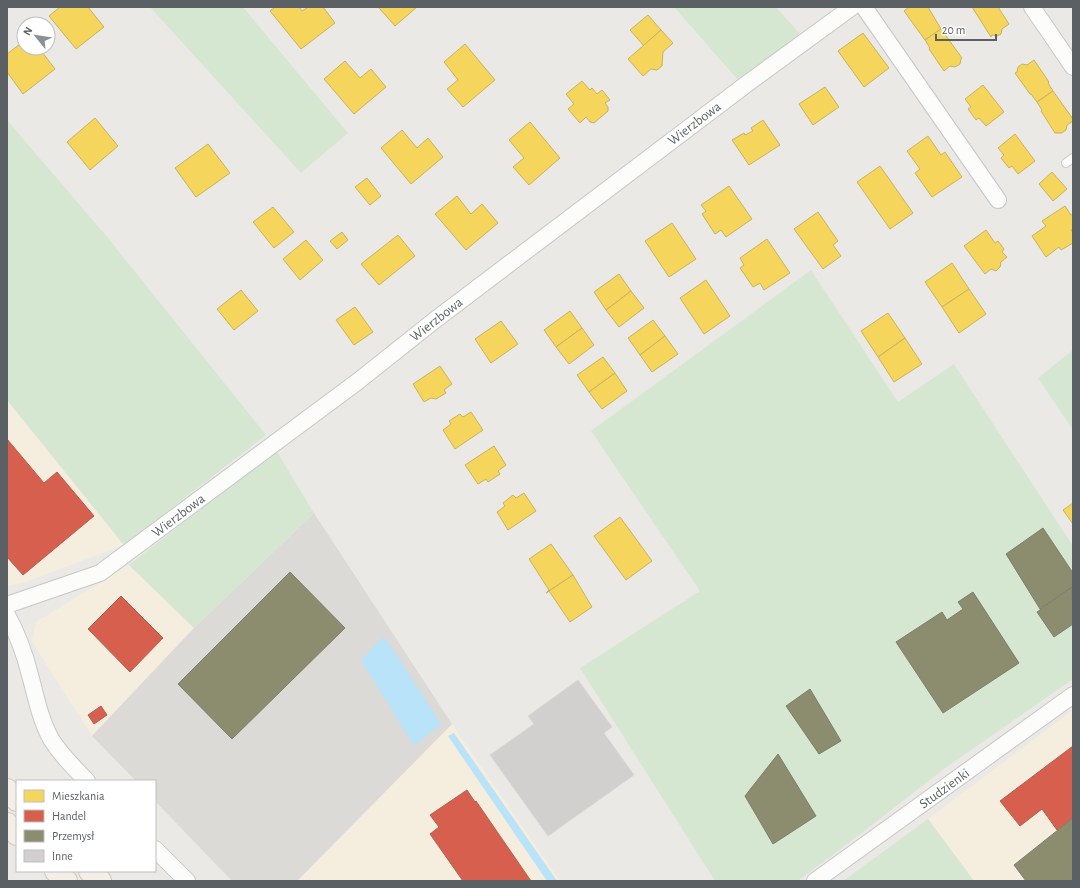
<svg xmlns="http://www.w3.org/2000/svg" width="1080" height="888" font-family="'Alegreya Sans',sans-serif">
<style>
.commercial{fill:#f5edde}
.industrial{fill:#dcdad7}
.green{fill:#d5e7d1}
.water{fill:#b8e3f8}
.homes{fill:#f6d55c;stroke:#c8b25e}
.shops{fill:#d6604d;stroke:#b16054}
.industry{fill:#8c8c6e;stroke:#7d7f6b}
.building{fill:#d2d0cf;stroke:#dad8d5}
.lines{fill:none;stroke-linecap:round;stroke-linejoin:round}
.service-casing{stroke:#c7c7c7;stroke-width:10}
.minor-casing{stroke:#c7c7c7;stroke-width:18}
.primary-casing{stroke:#d4c7b3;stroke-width:24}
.service{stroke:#fcfcfb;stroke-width:8}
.minor{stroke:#fcfcfb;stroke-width:16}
.primary{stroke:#f3efe7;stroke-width:22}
.labels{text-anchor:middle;stroke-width:4;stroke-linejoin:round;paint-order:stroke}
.street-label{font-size:14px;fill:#5b6064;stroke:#fff}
</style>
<rect width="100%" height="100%" fill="#ebe9e6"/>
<g class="commercial">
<polygon points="7,400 124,545 26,582 7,586"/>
<polygon points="129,565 194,628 92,736 32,642 36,622"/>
<polygon points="1073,710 1073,881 974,881 928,819"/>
<polygon points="452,724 560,881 298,881"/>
</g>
<polygon class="industrial" points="314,513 452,724 297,881 232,881 155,801 155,781 136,781 92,736 194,628"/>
<g class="green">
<polygon points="150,7 243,7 348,133 301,173"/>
<polygon points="674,7 776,7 800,34 738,80"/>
<polygon points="7,120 108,238 266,435 124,545 7,400"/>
<polygon points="811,270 898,402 954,364 1073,546 1073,679 944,769 863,832 798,881 715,881 580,668 700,591 591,431"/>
<polygon points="1073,350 1073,430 1038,378"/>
<polygon points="276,450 314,513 194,628 129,565"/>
<polygon points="928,819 974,881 843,881"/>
</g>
<g class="water">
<polygon points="384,636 441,724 414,746 361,660"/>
<polygon points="454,733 557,881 547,881 448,736"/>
</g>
<g class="homes">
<polygon points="60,7 88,7 104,27 76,49 49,16"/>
<polygon points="275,7 299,7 302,11 308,7 323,7 335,23 301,49 270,11"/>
<polygon points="380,7 417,7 395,26 379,8"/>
<polygon points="909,7 928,7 941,29 925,40 904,11"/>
<polygon points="972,7 998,7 1009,24 1002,29 1001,34 997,36 992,35 991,37"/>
<polygon points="648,15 661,30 644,46 630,30"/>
<polygon points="941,29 962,58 961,59 960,64 955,67 950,66 944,71 929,49 930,48 925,40"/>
<polygon points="661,30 673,43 663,52 662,66 657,70 651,69 643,76 628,59"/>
<polygon points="863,33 889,68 864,87 838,51"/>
<polygon points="24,41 24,48 39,48 55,69 23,94 7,72 7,54"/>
<polygon points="465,44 495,80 463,107 447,89 458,80 444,62"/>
<polygon points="1034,60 1049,82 1048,83 1053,91 1037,102 1031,94 1030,94 1015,73 1017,72 1018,67 1022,64 1027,65"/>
<polygon points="345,61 360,78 371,69 386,87 354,114 324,79"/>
<polygon points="582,81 590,90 592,88 597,94 602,90 610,100 605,103 608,107 608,111 594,123 590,122 586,117 580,123 568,109 574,104 566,94"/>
<polygon points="983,85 1004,112 986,126 979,118 976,120 968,109 971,107 965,99"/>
<polygon points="825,87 839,107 813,125 799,104"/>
<polygon points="1053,91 1073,119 1073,121 1067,125 1066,130 1062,133 1055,133 1041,111 1042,110 1037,102"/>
<polygon points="95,118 118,146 90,170 67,142"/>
<polygon points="763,120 780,145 749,165 732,140 744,133 745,135 753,131 751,128"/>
<polygon points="530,122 560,158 529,185 513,167 524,158 509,140"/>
<polygon points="402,130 417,148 428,138 443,157 411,184 381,148"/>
<polygon points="1015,134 1035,161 1018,174 1012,166 1009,168 1001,158 1004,155 998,148"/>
<polygon points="928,136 941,155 945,152 962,177 932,197 915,173 920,169 907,151"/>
<polygon points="208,144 230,173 196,197 175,168"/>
<polygon points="880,166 913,213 890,229 857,182"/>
<polygon points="1052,172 1067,189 1053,201 1039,184"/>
<polygon points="367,178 381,196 370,205 355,187"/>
<polygon points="729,186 752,219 726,237 721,230 715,234 702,214 706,211 701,205"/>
<polygon points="457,196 471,214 482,204 498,223 466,250 435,214"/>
<polygon points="1065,206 1071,215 1073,215 1073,229 1071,230 1073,233 1073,243 1061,250 1059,247 1046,257 1032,236 1046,226 1042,221"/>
<polygon points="273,207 294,232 274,248 253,222"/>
<polygon points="818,212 838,241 833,245 841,256 823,269 794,229"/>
<polygon points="672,223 696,259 669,277 645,241"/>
<polygon points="986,230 995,243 998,241 1004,249 1002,252 1007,257 1000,263 1001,264 1000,267 996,271 991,269 985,274 964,246"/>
<polygon points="342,232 348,240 337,249 330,241"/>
<polygon points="398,235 415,256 379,285 361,264"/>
<polygon points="767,239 790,273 764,290 760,283 753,287 740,268 744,265 740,258"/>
<polygon points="306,240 323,260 300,280 283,259"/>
<polygon points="952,263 969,289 942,307 925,282"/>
<polygon points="619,274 631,291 606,310 594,292"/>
<polygon points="706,280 730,316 704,334 680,298"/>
<polygon points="969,289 986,314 959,333 942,307"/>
<polygon points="241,290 258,311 234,330 217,309"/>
<polygon points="631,291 644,308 619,327 606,310"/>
<polygon points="355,307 373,332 354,345 336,320"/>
<polygon points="570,311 582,328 556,347 544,330"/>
<polygon points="888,313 905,338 878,357 861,331"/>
<polygon points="653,320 665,336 640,355 628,338"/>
<polygon points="501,321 518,344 491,363 475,339"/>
<polygon points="582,328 594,345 569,364 556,347"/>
<polygon points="665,336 678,354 652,372 640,355"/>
<polygon points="905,338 922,364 894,382 878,357"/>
<polygon points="603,357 615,373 589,392 577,375"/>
<polygon points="440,366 452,384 444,390 446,393 436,399 431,398 424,402 413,384"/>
<polygon points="615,373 627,391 602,409 589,392"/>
<polygon points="471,412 483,430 455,449 443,430 451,424 449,421 460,414 463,417"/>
<polygon points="494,446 506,465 498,471 500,474 488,482 486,479 478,484 465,465"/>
<polygon points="524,493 536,511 508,530 497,512 505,506 503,503 513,495 516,498"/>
<polygon points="1073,503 1073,524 1063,510"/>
<polygon points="620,517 652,561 626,580 594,536"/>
<polygon points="551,544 573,575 546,593 549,590 529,559"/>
<polygon points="573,575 592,607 570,622 549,591 546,593"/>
</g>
<g class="shops">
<polygon points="7,439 44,483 57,472 94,516 23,575 7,557"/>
<polygon points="121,596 163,638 130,672 88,629"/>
<polygon points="101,706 107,715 94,724 88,715"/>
<polygon points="1073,746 1073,818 1057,830 1042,809 1020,826 1000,801"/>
<polygon points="467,790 475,802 476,801 531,881 463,881 430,834 439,827 430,815"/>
</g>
<g class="industry">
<polygon points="1043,528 1073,573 1073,586 1040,609 1006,554"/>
<polygon points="290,572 345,628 232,739 178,684"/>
<polygon points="1072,587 1073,624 1054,637 1037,612"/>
<polygon points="973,592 1019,663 943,713 896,642 942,612 947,620 963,609 958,602"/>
<polygon points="810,689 841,741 819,754 786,706"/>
<polygon points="778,754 816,816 773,844 745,796"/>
<polygon points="1073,818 1073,881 1026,881 1014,865"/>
</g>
<polygon class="building" points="578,680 612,727 604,733 634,775 548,836 490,755 534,724 528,716"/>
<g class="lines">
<g class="service-casing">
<polyline id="service" points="1066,163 1073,158"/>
</g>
<g class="minor-casing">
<g id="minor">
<polyline points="864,7 998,200"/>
<polyline points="1032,7 1073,67"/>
<polyline points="7,605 100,573 357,382 435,320 748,83 852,7"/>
<path d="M7,615C17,633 25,655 30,675C36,697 40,719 51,739C61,755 74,768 87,781"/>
<polyline points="155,849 187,881"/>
<polyline points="815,881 1073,695"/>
</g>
</g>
<g class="primary-casing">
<g id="primary">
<polyline points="7,790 17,800"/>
<polyline points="7,824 17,834"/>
<polyline points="56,871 66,881"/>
<polyline points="90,871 100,881"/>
</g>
</g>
<use href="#service" class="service"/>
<use href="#minor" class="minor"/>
<use href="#primary" class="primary"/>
</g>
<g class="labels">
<g class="street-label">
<text transform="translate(694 123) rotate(-37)" y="5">Wierzbowa</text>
<text transform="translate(436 319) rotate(-38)" y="5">Wierzbowa</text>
<text transform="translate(178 515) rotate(-37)" y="5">Wierzbowa</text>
<text transform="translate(944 788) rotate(-36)" y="5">Studzienki</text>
</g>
</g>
<rect width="1080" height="888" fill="none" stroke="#5b6064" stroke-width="16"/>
<rect x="16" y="780" width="140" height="92" fill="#ffffff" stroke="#bdbfc1"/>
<rect x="24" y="790" width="20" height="12" fill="#f6d55c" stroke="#bdbfc1"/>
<text x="52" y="800" font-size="12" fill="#5b6064">Mieszkania</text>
<rect x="24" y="810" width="20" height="12" fill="#d6604d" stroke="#bdbfc1"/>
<text x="52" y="820" font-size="12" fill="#5b6064">Handel</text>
<rect x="24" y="830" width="20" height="12" fill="#8c8c6e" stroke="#bdbfc1"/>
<text x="52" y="840" font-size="12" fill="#5b6064">Przemysł</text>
<rect x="24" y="850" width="20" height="12" fill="#d2d0cf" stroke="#bdbfc1"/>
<text x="52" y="860" font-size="12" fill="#5b6064">Inne</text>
<g transform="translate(36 36) rotate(300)"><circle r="19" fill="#ffffff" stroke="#bdbfc1"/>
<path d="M0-3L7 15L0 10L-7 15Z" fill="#8d9092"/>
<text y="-6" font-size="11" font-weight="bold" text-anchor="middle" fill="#5b6064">N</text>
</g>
<path d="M936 34v6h60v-6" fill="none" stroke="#5b6064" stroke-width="2"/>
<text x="942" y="34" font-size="12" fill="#5b6064" stroke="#ffffff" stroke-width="3" paint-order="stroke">20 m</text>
</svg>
